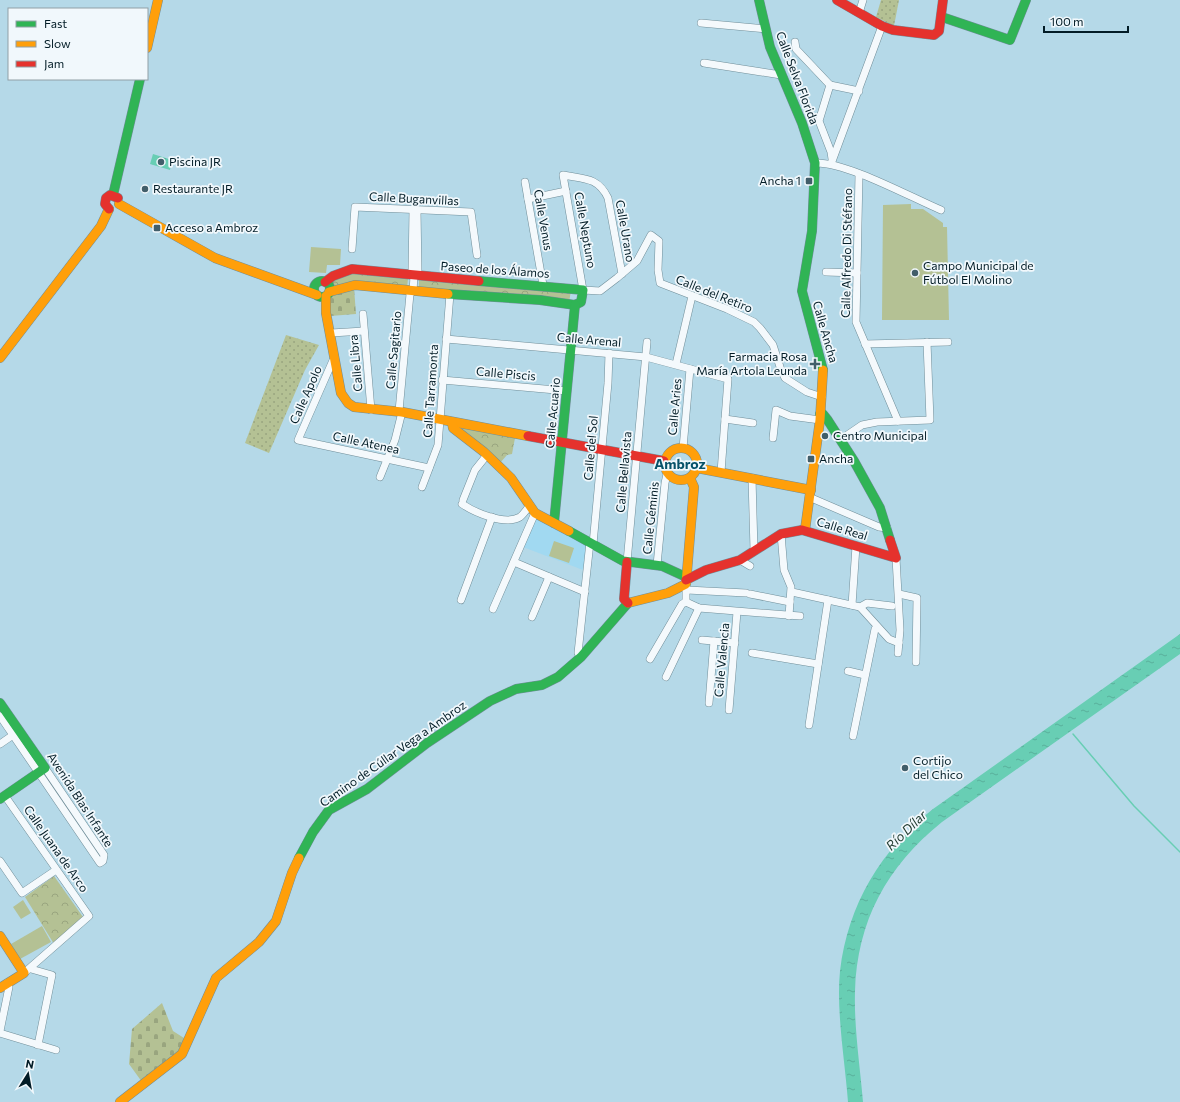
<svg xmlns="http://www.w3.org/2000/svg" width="1180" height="1102" font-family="Commissioner,sans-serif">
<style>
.built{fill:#a1d9f1}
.grass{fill:url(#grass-dots)}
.forest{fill:url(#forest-crowns)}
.cemetery{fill:url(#cemetery-stones)}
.garden{fill:#b4c194}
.water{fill:url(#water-ripples)}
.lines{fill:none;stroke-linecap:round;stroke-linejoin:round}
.stream{stroke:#68ceb4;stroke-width:1.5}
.street-casing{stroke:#708e99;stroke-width:8}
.fast-casing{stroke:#708e99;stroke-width:10}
.slow-casing{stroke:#708e99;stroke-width:10}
.jam-casing{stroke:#708e99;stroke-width:10}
.street{stroke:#f4f9fc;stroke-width:7}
.fast{stroke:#30b455;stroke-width:9}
.slow{stroke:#ff9f0a;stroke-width:9}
.jam{stroke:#e5322d;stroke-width:9}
.poi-dot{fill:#415e6a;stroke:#f1f8fc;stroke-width:1.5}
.labels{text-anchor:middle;stroke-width:3.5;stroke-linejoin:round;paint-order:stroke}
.street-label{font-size:12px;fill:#021c26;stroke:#f1f8fc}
.poi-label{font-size:12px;fill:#021c26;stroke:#f1f8fc;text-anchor:start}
.water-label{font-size:13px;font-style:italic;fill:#233e33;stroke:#f1f8fc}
.quarter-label{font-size:14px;font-weight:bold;fill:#07526a;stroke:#f1f8fc}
</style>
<defs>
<pattern id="grass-dots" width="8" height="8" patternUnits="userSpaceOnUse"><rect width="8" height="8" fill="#b4c194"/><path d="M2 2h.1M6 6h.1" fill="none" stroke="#99a57f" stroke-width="1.8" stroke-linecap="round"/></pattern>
<pattern id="forest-crowns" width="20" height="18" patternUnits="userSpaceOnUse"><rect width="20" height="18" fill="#b4c194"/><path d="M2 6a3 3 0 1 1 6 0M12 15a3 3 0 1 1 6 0" fill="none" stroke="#99a57f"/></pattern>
<pattern id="cemetery-stones" width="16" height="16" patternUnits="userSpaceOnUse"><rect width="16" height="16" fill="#b4c194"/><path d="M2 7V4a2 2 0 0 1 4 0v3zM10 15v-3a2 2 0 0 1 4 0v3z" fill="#99a57f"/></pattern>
<pattern id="water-ripples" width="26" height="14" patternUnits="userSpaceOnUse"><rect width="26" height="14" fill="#68ceb4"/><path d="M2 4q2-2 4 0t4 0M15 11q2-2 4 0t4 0" fill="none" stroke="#59b09b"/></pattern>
</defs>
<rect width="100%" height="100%" fill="#b5d9e8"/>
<polygon class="built" points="536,517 586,544 583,570 523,547"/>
<g class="grass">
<polygon points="881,0 899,0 894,26 876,17"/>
<polygon points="286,335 319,345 305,370 269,453 245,443"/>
</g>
<g class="forest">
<polygon points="353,271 408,278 407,289 332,288 329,281"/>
<polygon points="419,279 571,291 569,302 419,289"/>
<polygon points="463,427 515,438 512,454 507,455 500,463 461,430"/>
<polygon points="54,876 83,917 54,944 25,897"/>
</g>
<g class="cemetery">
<polygon points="354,288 356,314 330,316 329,297"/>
<polygon points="162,1003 173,1031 184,1038 178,1055 142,1082 129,1064 132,1029"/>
</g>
<g class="garden">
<polygon points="911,204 911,209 923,209 943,223 943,227 947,227 949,320 882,320 883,205"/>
<polygon points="311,247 341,249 340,265 327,265 326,273 309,272"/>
<polygon points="554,541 574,548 569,563 549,556"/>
<polygon points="23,900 31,913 21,919 13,907"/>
<polygon points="42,926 51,942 20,959 11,944"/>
</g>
<g class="water">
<polygon points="153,154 172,160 170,170 150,164"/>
<path d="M1180,634V654L942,822C887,866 857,921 855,992C854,1028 860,1066 863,1102H848C845,1061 836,1011 840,971C848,904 881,850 933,809Z"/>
</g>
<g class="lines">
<polyline class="stream" points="1073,734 1134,806 1180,852"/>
<g class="street-casing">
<g id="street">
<polyline points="859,13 863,0"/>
<polyline points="701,23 766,29"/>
<polyline points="795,42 796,49 830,85 819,121 831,152 832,159"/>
<polyline points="704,63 781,75"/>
<polyline points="830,85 859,91"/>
<path d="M815,163C847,162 910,197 941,210"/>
<polyline points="831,164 882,26"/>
<polyline points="859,174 856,322 898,421"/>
<polyline points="525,182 543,285"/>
<polyline points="528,199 566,191"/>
<polyline points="352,249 355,207 471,212 477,255"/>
<polyline points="826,272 857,273"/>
<path d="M622,274L608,198C598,177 584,179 563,175L583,290L600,291L617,278L637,261L651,235L659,241L658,270L660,283L727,309L754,322L760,328L773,345L781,370L785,378L807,392L822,397"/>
<polyline points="414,276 418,273 417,210"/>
<polyline points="363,314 371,410"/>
<polyline points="331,333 364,331"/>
<polyline points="446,339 646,357 728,379 721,472"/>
<polyline points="865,344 948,342"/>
<polyline points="334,358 298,440 429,468"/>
<polyline points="676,364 692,296"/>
<polyline points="442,380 567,391"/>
<polyline points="399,411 410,294 413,291 414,276 412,272 413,210"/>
<polyline points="725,419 753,423"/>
<polyline points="773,438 776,410 790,416 820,420"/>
<polyline points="840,440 862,425 877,422 930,420 927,342"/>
<polyline points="683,448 690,369"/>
<polyline points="380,477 395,440 402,412"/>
<polyline points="752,478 754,550"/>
<polyline points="422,487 438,445 450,294"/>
<polyline points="809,497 879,527 887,528"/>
<polyline points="463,500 475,470 487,455"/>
<path d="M462,504C474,512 505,526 520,517C523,515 527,509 530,505"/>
<polyline points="781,534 784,570 791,587 789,616"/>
<polyline points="593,544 608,383 609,353"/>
<polyline points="896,558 900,630 898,653"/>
<polyline points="740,560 750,566"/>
<polyline points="514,562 585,592"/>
<polyline points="627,562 647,342"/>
<polyline points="657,565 665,483 667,474"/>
<polyline points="686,584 686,602 699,608 800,616"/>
<polyline points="687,590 746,593"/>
<polyline points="792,592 860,607 867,603 892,606"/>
<polyline points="750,594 790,602"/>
<polyline points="899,594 917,598 916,662"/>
<polyline points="461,600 492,517"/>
<polyline points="852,605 856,546"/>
<polyline points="860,607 889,639 899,643"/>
<polyline points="493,609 535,513"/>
<polyline points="532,617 549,577"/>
<polyline points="702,640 735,643"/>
<polyline points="752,653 818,664"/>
<polyline points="581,657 578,653 590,542"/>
<polyline points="650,659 682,604 686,602"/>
<polyline points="848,671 865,675"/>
<polyline points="666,677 699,608"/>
<polyline points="709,703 714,641"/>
<polyline points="729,710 737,612"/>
<polyline points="0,716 100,863 103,861 104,855 45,768"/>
<polyline points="809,725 828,600"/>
<polyline points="853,736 875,629 877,627"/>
<polyline points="0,744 16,733"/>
<polyline points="5,796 89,916 24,973"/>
<polyline points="0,861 22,893 56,870"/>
<polyline points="31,969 52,975 38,1045"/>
<polyline points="0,1031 9,987 7,983"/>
<polyline points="0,1033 56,1050"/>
</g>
</g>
<g class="fast-casing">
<g id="fast">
<polyline points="759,0 770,47 802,123 815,163 812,231 802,291 823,370"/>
<polyline points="942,17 1010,40 1026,0"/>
<polyline points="113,195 140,79"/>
<circle cx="322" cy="289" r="8"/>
<polyline points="448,294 540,300 575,305 581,302 583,290 479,281"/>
<polyline points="820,414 823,414 827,419 854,461 880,508 890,540"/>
<polyline points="554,523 575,305"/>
<polyline points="569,531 623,561 662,566 686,577"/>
<polyline points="0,703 45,768 0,799"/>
<polyline points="299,858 313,832 329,810 367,789 427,743 490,701 516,689 542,685 558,677 581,657 628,603"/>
</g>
</g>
<g class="slow-casing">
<g id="slow">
<polyline points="147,48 158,0"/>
<polyline points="119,204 215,258 317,295"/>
<polyline points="329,292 355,285 448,294"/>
<polyline points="326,296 326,313 341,393 348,403 354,407 402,412 528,436"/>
<polyline points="0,358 101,226 109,209"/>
<polyline points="452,422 453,428 484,452 511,478 535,513 569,531"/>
<circle cx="681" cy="464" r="16"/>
<polyline points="697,468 811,490"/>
<polyline points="805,530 820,420 823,370"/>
<polyline points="628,603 668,593 686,584 694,487 690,478"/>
<polyline points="0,936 24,973 0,988"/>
<polyline points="120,1102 182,1054 216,978 259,942 276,921 292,873 299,858"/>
</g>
</g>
<g class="jam-casing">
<g id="jam">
<polyline points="837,0 882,26 893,30 934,35 939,31 943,0"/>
<polyline points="109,209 105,204 106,198 110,195 118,198"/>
<polyline points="325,282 333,276 352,269 479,281"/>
<polyline points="528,436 664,461"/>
<polyline points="627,562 624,599 628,603"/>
<polyline points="686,580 706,570 740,560 781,534 802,530 896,558 890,540"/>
</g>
</g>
<use href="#street" class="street"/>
<use href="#fast" class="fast"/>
<use href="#slow" class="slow"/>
<use href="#jam" class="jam"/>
</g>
<g class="poi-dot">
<circle cx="161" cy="162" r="4"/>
<rect x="805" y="177" width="8" height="8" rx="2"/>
<circle cx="145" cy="189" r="4"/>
<rect x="153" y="224" width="8" height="8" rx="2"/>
<circle cx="915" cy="273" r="4"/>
<path d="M813 358h4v4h4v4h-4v4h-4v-4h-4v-4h4z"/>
<circle cx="825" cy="436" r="4"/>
<rect x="807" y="455" width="8" height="8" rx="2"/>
<circle cx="905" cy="768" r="4"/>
</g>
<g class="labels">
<g class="street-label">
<text transform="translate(797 78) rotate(69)" y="4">Calle Selva Florida</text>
<text transform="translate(414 199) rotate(3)" y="4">Calle Buganvillas</text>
<text transform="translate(543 220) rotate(80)" y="4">Calle Venus</text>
<text transform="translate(585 230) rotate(80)" y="4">Calle Neptuno</text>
<text transform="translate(625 231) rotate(80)" y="4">Calle Urano</text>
<text transform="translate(847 253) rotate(-89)" y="4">Calle Alfredo Di Stéfano</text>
<text transform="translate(495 270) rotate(4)" y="4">Paseo de los Álamos</text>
<text transform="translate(714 294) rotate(22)" y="4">Calle del Retiro</text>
<text transform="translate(825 332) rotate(74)" y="4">Calle Ancha</text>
<text transform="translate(589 340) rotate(5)" y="4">Calle Arenal</text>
<text transform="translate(394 350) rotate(-85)" y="4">Calle Sagitario</text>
<text transform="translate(356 363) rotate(-95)" y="4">Calle Libra</text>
<text transform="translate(506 374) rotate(5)" y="4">Calle Piscis</text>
<text transform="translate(431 391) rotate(-86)" y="4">Calle Tarramonta</text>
<text transform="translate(306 395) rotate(-66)" y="4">Calle Apolo</text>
<text transform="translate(675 407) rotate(-85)" y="4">Calle Aries</text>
<text transform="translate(553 413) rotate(-85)" y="4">Calle Acuario</text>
<text transform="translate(366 443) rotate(12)" y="4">Calle Atenea</text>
<text transform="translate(591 448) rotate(-85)" y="4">Calle del Sol</text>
<text transform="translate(624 472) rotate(-85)" y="4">Calle Bellavista</text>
<text transform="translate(651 518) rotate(-84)" y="4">Calle Géminis</text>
<text transform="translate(842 529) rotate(17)" y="4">Calle Real</text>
<text transform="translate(722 660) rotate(-85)" y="4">Calle Valencia</text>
<text transform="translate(393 754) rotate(-35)" y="4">Camino de Cúllar Vega a Ambroz</text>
<text transform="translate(80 800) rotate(57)" y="4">Avenida Blas Infante</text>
<text transform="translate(56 849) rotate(55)" y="4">Calle Juana de Arco</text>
</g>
<g class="poi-label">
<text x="169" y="166">Piscina JR</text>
<text x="801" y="185" text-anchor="end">Ancha 1</text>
<text x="153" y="193">Restaurante JR</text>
<text x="165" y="232">Acceso a Ambroz</text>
<text x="923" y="270">Campo Municipal de<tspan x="923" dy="14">Fútbol El Molino</tspan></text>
<text x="807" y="361" text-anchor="end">Farmacia Rosa<tspan x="807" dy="14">María Artola Leunda</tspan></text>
<text x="833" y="440">Centro Municipal</text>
<text x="819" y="463">Ancha</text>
<text x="913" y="765">Cortijo<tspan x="913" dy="14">del Chico</tspan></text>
</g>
<g class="water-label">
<text transform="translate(906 830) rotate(-44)" y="5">Río Dílar</text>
</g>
<g class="quarter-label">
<text x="680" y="469">Ambroz</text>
</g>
</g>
<rect x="8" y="8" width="140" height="72" fill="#f1f8fc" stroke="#91a0a6"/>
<rect x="16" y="21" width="20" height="6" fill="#30b455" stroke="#91a0a6"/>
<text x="44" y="28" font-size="12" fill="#021c26">Fast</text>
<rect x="16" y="41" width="20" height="6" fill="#ff9f0a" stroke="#91a0a6"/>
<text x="44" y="48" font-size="12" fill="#021c26">Slow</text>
<rect x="16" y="61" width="20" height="6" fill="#e5322d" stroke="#91a0a6"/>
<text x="44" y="68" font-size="12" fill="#021c26">Jam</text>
<g transform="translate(28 1074) rotate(11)" stroke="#f1f8fc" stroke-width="3" paint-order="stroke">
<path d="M0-3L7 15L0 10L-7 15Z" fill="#021c26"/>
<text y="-6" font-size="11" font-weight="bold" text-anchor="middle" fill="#021c26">N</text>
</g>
<path d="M1044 26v6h84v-6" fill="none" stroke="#021c26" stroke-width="2"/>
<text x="1050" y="26" font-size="12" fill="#021c26" stroke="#f1f8fc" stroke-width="3" paint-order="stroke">100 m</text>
</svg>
